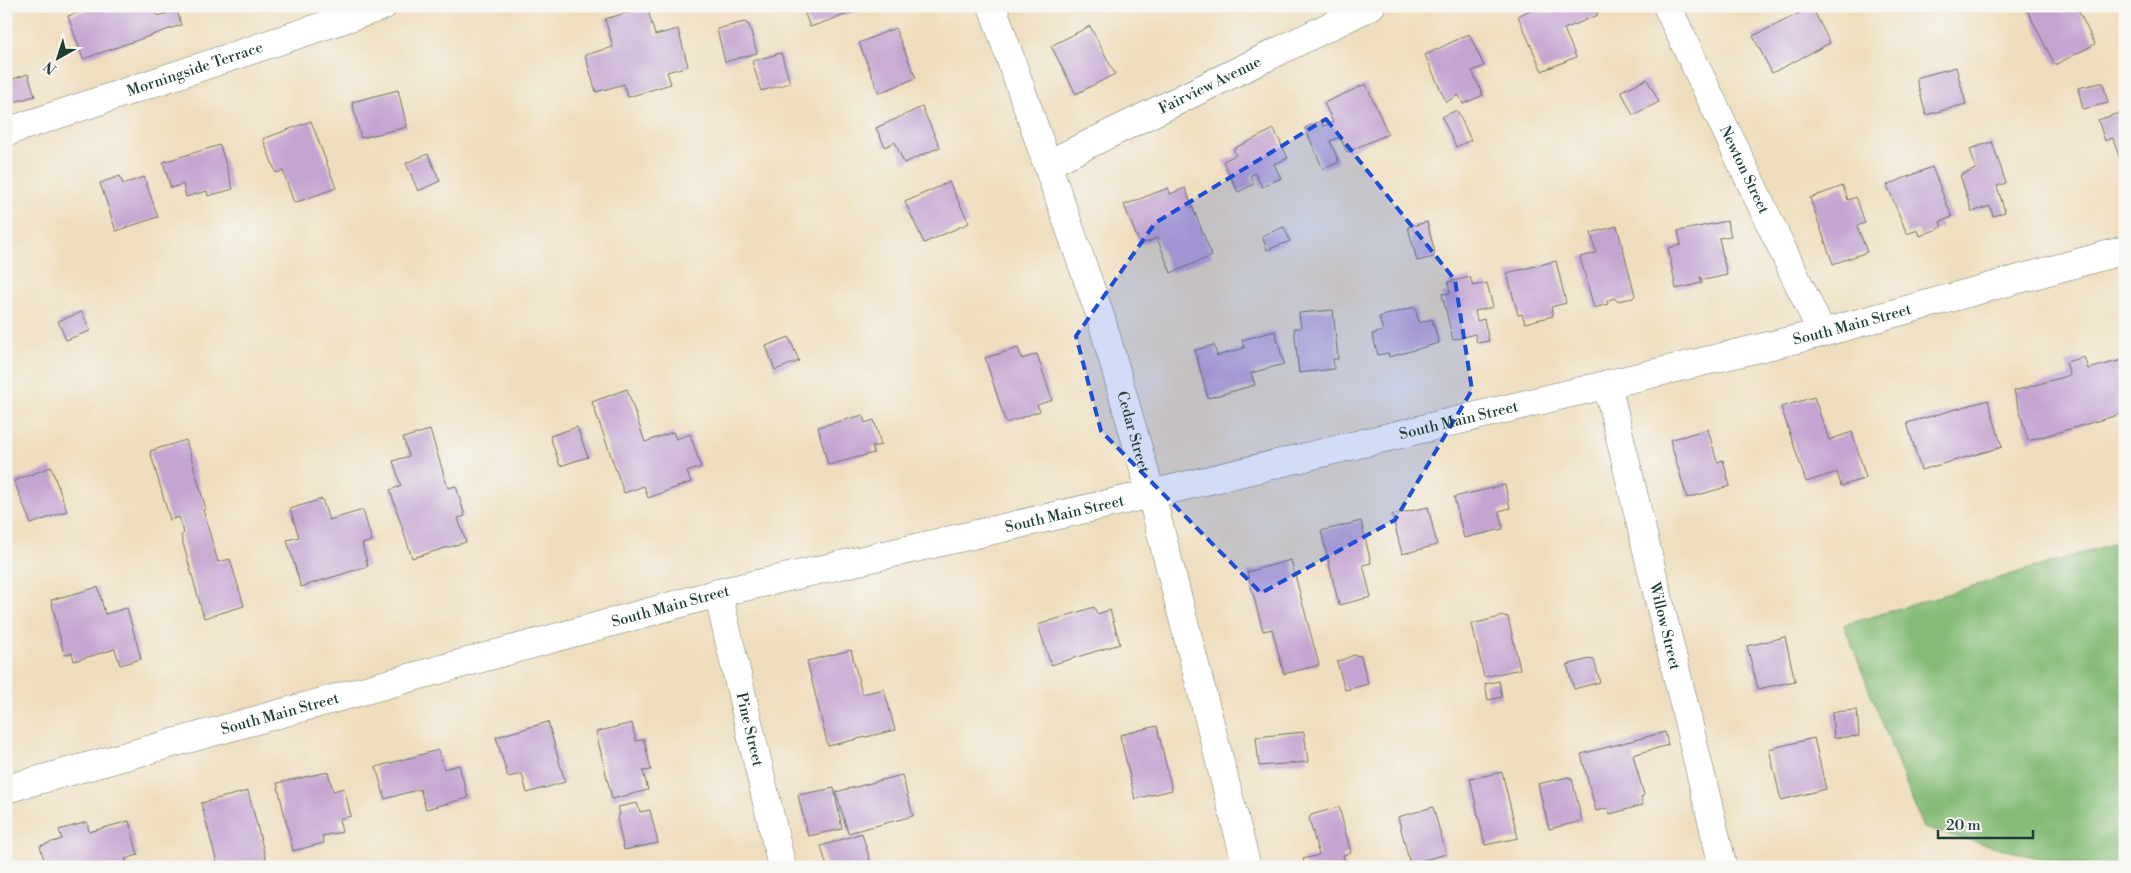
<svg xmlns="http://www.w3.org/2000/svg" width="2131" height="873" font-family="'Libre Bodoni',serif">
<style>
.forest{fill:#85bb76;stroke:#527c55}
.building{fill:#c4a5d1}
.lines{fill:none;stroke-linecap:round;stroke-linejoin:round}
.minor-casing{stroke:#687564;stroke-width:29}
.minor{stroke:#fff;stroke-width:28}
.marked{fill:#1d4ed8;fill-opacity:0.2;stroke:#1d4ed8;stroke-width:4;stroke-dasharray:10 6;stroke-linejoin:round}
.labels{text-anchor:middle;stroke-width:4;stroke-linejoin:round;paint-order:stroke}
.street-label{font-size:15px;fill:#1f3d34;stroke:#f6f6f2}
</style>
<rect width="100%" height="100%" fill="#f6f6f2"/>
<filter id="ink" filterUnits="userSpaceOnUse"><feTurbulence type="fractalNoise" baseFrequency=".02" numOctaves="2"/><feDisplacementMap in="SourceGraphic" scale="10" xChannelSelector="R" yChannelSelector="G"/><feConvolveMatrix kernelMatrix="1 2 1 2 8 2 1 2 1" color-interpolation-filters="sRGB"/></filter>
<filter id="wash" filterUnits="userSpaceOnUse"><feTurbulence type="fractalNoise" baseFrequency=".0096" numOctaves="4" result="noise"/><feDisplacementMap in="SourceGraphic" scale="20" xChannelSelector="R" yChannelSelector="G"/><feGaussianBlur stdDeviation="1.12" result="paint"/><feColorMatrix in="noise" values="0 0 0 0 0 0 0 0 0 0 0 0 0 0 0 0 0 1.4 0 .05"/><feComposite in="paint" operator="in"/></filter>
<g filter="url(#wash)">
<rect width="100%" height="100%" fill="#efdebd"/>
<polygon class="forest" points="2125,540 2125,867 2072,867 1923,828 1844,625"/>
<g id="blocks">
<g class="building">
<polygon points="97,6 155,6 158,16 177,10 181,25 83,59 68,16"/>
<polygon points="802,6 868,6 868,7 810,27"/>
<polygon points="1531,6 1594,6 1598,15 1564,29 1576,57 1542,71 1518,16 1532,9"/>
<polygon points="2025,6 2076,6 2095,44 2055,65"/>
<polygon points="647,7 655,35 678,29 688,66 667,72 671,84 628,97 624,84 596,92 585,55 613,47 605,19"/>
<polygon points="1812,7 1830,43 1772,73 1753,36"/>
<polygon points="745,22 749,25 757,53 725,62 717,29"/>
<polygon points="1090,26 1115,74 1076,94 1051,46"/>
<polygon points="895,28 916,78 879,93 859,43"/>
<polygon points="1469,34 1484,66 1472,71 1483,95 1463,104 1459,95 1446,102 1425,55"/>
<polygon points="781,53 790,83 761,91 752,61"/>
<polygon points="1956,67 1966,104 1926,115 1916,78"/>
<polygon points="28,74 35,96 14,102 7,81"/>
<polygon points="1647,79 1659,102 1633,115 1621,91"/>
<polygon points="2100,83 2103,83 2108,103 2083,109 2078,88"/>
<polygon points="1366,84 1388,134 1347,152 1340,137 1330,141 1339,162 1323,169 1305,128 1321,121 1323,126 1333,122 1324,103"/>
<polygon points="398,90 407,127 361,138 352,102"/>
<polygon points="922,107 940,147 904,163 895,142 885,147 876,128"/>
<polygon points="1457,110 1471,140 1456,147 1442,117"/>
<polygon points="2125,111 2125,169 2123,169 2113,138 2105,141 2098,120"/>
<polygon points="311,121 336,188 294,203 283,171 276,173 263,139"/>
<polygon points="1274,129 1288,158 1274,164 1281,178 1262,187 1255,173 1250,176 1254,184 1238,192 1223,161 1236,155 1233,149"/>
<polygon points="1992,142 2006,183 1997,186 2005,212 1993,216 1990,206 1972,212 1960,175 1976,169 1970,149"/>
<polygon points="220,145 233,189 208,196 207,191 186,197 183,184 171,188 163,162"/>
<polygon points="428,154 440,181 418,191 406,163"/>
<polygon points="1932,167 1952,217 1940,222 1942,227 1920,236 1918,230 1907,234 1887,185"/>
<polygon points="120,176 123,184 144,177 158,217 116,231 100,183"/>
<polygon points="949,182 969,223 924,243 905,202"/>
<polygon points="1843,186 1848,200 1856,197 1865,223 1857,226 1867,252 1833,264 1810,198"/>
<polygon points="1168,188 1170,194 1185,188 1212,256 1171,273 1157,238 1140,245 1124,205"/>
<polygon points="1727,221 1731,236 1719,238 1727,275 1704,280 1700,277 1702,283 1676,289 1668,248 1681,245 1678,231"/>
<polygon points="1427,222 1435,253 1433,257 1417,261 1408,227"/>
<polygon points="1617,226 1635,295 1633,298 1617,301 1614,298 1607,301 1608,304 1594,308 1580,257 1596,253 1591,233"/>
<polygon points="1284,227 1290,241 1267,250 1262,236"/>
<polygon points="1556,261 1566,303 1551,307 1553,316 1525,323 1522,314 1518,315 1507,273"/>
<polygon points="1470,277 1473,286 1487,283 1493,307 1475,311 1477,321 1484,319 1489,341 1477,343 1475,334 1453,340 1442,294 1450,293 1448,282"/>
<polygon points="1415,307 1419,323 1432,319 1439,343 1389,357 1388,353 1378,355 1372,334 1383,331 1379,317"/>
<polygon points="1333,310 1338,359 1333,359 1334,369 1299,373 1294,328 1301,328 1299,313"/>
<polygon points="82,312 90,331 66,340 58,321"/>
<polygon points="1275,331 1284,364 1251,373 1255,385 1208,398 1195,350 1214,345 1217,356 1244,348 1242,340"/>
<polygon points="789,337 799,361 775,370 766,346"/>
<polygon points="1018,348 1022,359 1037,354 1052,400 1037,405 1040,411 1006,423 985,358"/>
<polygon points="2084,357 2088,369 2122,360 2125,370 2125,413 2028,441 2014,391 2070,375 2066,362"/>
<polygon points="627,389 645,442 673,432 676,439 690,434 701,467 687,472 691,482 648,498 644,486 624,493 592,402"/>
<polygon points="1814,397 1829,440 1852,432 1866,478 1841,486 1837,472 1806,482 1781,407"/>
<polygon points="1988,400 2002,447 1921,470 1907,423"/>
<polygon points="863,415 865,423 874,420 881,445 872,447 874,453 828,465 818,427"/>
<polygon points="577,427 588,457 560,466 550,436"/>
<polygon points="1708,429 1717,462 1723,460 1730,486 1687,498 1670,440"/>
<polygon points="430,430 448,488 456,486 465,516 458,518 466,542 412,558 390,490 401,486 393,461 409,456 403,438"/>
<polygon points="186,440 206,509 203,510 218,562 230,559 244,606 204,618 181,536 184,533 179,517 170,520 150,451"/>
<polygon points="51,467 67,511 31,524 14,481"/>
<polygon points="1505,485 1510,508 1499,511 1503,529 1464,538 1454,497"/>
<polygon points="322,499 329,520 363,510 372,541 362,544 368,566 301,587 287,540 299,537 290,509"/>
<polygon points="1428,507 1437,545 1402,554 1392,515"/>
<polygon points="1361,521 1371,563 1363,565 1371,597 1339,605 1321,531"/>
<polygon points="1291,560 1319,665 1284,674 1272,629 1263,631 1247,572"/>
<polygon points="98,587 105,614 127,608 141,659 120,665 115,649 74,661 72,653 64,655 51,600"/>
<polygon points="1094,607 1097,614 1110,610 1120,644 1051,665 1038,625"/>
<polygon points="1504,616 1508,617 1520,669 1484,677 1472,624"/>
<polygon points="1785,637 1795,681 1758,689 1747,646"/>
<polygon points="851,650 862,694 884,689 895,730 828,746 807,661"/>
<polygon points="1354,655 1361,656 1368,684 1345,690 1337,662"/>
<polygon points="1589,659 1594,660 1600,682 1574,689 1567,665"/>
<polygon points="1499,681 1502,697 1488,700 1485,684"/>
<polygon points="6,683 11,694 6,696"/>
<polygon points="1857,710 1859,736 1834,738 1832,712"/>
<polygon points="548,722 565,782 527,793 522,774 508,777 496,737"/>
<polygon points="632,723 636,741 644,739 651,770 643,771 648,790 612,799 596,732"/>
<polygon points="1157,726 1172,790 1135,799 1120,735"/>
<polygon points="1304,732 1308,762 1259,766 1256,737"/>
<polygon points="1665,732 1668,745 1633,755 1644,795 1641,798 1643,805 1610,814 1608,808 1596,811 1581,754"/>
<polygon points="1814,738 1826,789 1781,800 1769,749"/>
<polygon points="438,750 444,769 459,765 468,798 426,809 420,789 385,799 376,767"/>
<polygon points="328,772 333,791 344,788 351,816 339,819 342,832 322,836 324,843 293,851 277,783"/>
<polygon points="1502,772 1518,838 1485,845 1470,779"/>
<polygon points="902,775 913,816 848,833 836,792"/>
<polygon points="1568,777 1572,779 1582,821 1549,829 1538,784"/>
<polygon points="834,788 842,829 808,836 798,795"/>
<polygon points="248,791 268,867 237,867 236,864 218,867 201,803"/>
<polygon points="637,803 640,812 650,810 658,843 624,850 617,818 620,814 618,807"/>
<polygon points="1339,807 1351,853 1343,855 1346,867 1305,867 1303,859 1319,855 1309,819 1311,815"/>
<polygon points="1433,807 1446,854 1410,864 1398,817"/>
<polygon points="129,821 138,855 125,859 127,863 135,867 46,867 40,846 62,839 59,830 87,822 89,832"/>
<polygon points="862,833 871,864 861,867 827,867 821,846"/>
</g>
</g>
</g>
<g filter="url(#ink)">
<use href="#blocks" fill-opacity="0" stroke="#687564" stroke-width="1"/>
<g class="lines">
<g class="minor-casing">
<g id="minor">
<path id="s1" d="M992,6L1101,318L1151,494L1247,867"/>
<path id="s2" d="M1667,6L1822,333"/>
<path id="s3" d="M6,132L383,6"/>
<path id="s4" d="M1048,164L1371,6"/>
<path id="s5" d="M1607,384L1723,867"/>
<path id="s6" d="M718,593L782,867"/>
<path id="s7" d="M6,789L718,593L1151,494L1822,333L2125,250"/>
</g>
</g>
<use href="#minor" class="minor"/>
</g>
</g>
<path class="marked" d="M1326,119L1455,280L1472,390L1395,520L1261,593L1101,431L1076,336L1155,223Z"/>
<g class="labels">
<g class="street-label">
<text dy="5" stroke="none"><textPath href="#s3" startOffset="199">Morningside Terrace</textPath></text>
<text dy="5" stroke="none"><textPath href="#s4" startOffset="180">Fairview Avenue</textPath></text>
<text dy="5" stroke="none"><textPath href="#s2" startOffset="181">Newton Street</textPath></text>
<text dy="5" stroke="none"><textPath href="#s7" startOffset="1904">South Main Street</textPath></text>
<text dy="5" stroke="none"><textPath href="#s7" startOffset="1499">South Main Street</textPath></text>
<text dy="5" stroke="none"><textPath href="#s1" startOffset="449">Cedar Street</textPath></text>
<text dy="5" stroke="none"><textPath href="#s7" startOffset="1094">South Main Street</textPath></text>
<text dy="5" stroke="none"><textPath href="#s7" startOffset="689">South Main Street</textPath></text>
<text dy="5" stroke="none"><textPath href="#s5" startOffset="249">Willow Street</textPath></text>
<text dy="5" stroke="none"><textPath href="#s7" startOffset="284">South Main Street</textPath></text>
<text dy="5" stroke="none"><textPath href="#s6" startOffset="140">Pine Street</textPath></text>
</g>
</g>
<rect width="2131" height="873" fill="none" stroke="#f6f6f2" stroke-width="25"/>
<g transform="translate(58 58) rotate(219)" stroke="#f6f6f2" stroke-width="4" paint-order="stroke">
<path d="M0-4L9 19L0 12L-9 19Z" fill="#1f3d34"/>
<text y="-8" font-size="14" font-weight="bold" text-anchor="middle" fill="#1f3d34">N</text>
</g>
<path d="M1938 830v8h95v-8" fill="none" stroke="#1f3d34" stroke-width="2.5"/>
<text x="1946" y="830" font-size="15" fill="#1f3d34" stroke="#f6f6f2" stroke-width="4" paint-order="stroke">20 m</text>
</svg>
